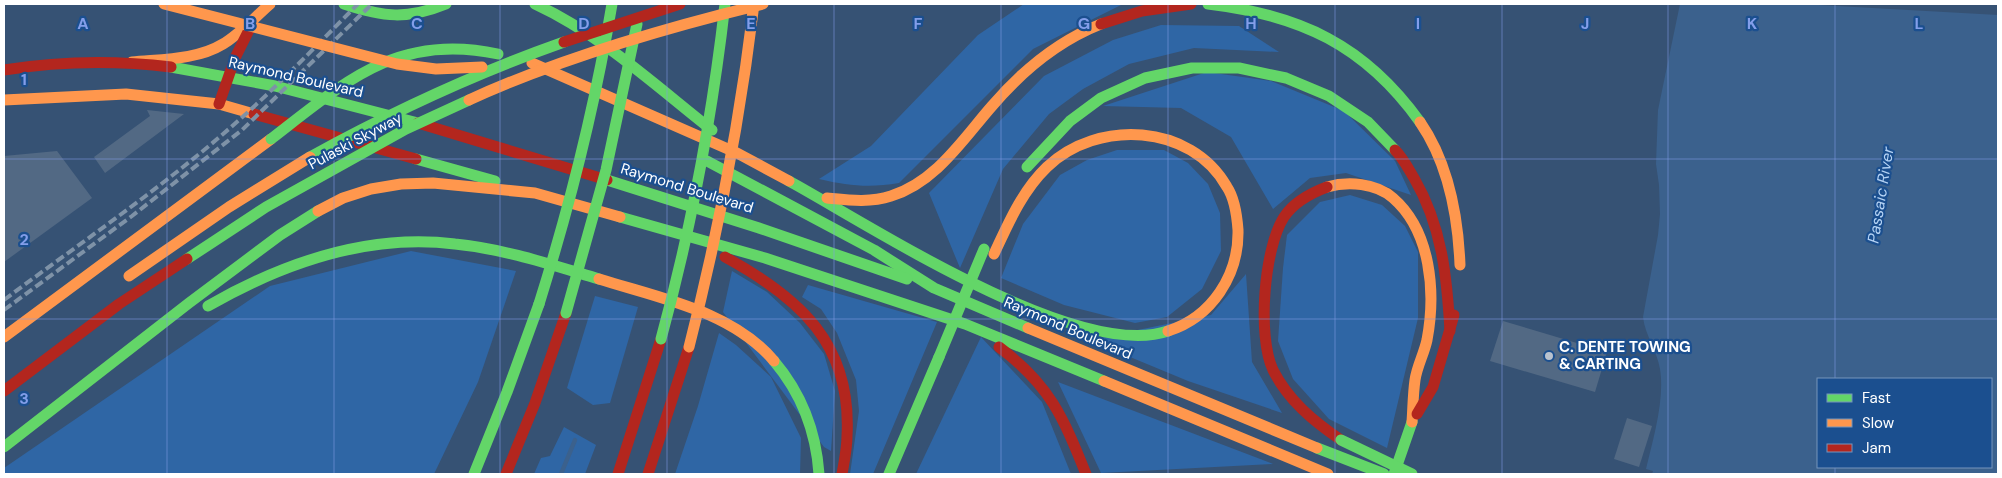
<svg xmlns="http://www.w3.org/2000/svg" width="2002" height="478" font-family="'DM Sans',sans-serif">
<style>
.green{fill:#2f66a5}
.water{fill:#3b618d;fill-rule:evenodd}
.pier{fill:#365274}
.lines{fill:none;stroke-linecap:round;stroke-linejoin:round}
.stream{stroke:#3b618d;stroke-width:4.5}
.building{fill:#526984}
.fast{stroke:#63d668;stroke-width:11}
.slow{stroke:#ff974d;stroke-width:11}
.jam{stroke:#b3261e;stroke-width:11}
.rail{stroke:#7e92a7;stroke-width:4;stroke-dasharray:9 4;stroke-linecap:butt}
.fast-bridge{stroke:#63d668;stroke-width:11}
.slow-bridge{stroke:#ff974d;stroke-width:11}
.jam-bridge{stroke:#b3261e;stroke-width:11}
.grid{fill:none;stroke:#839eea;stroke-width:1;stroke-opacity:0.55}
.poi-dot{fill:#b9c2ce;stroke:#1b4f8f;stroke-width:2}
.labels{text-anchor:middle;stroke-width:4.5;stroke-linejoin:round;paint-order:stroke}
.street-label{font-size:15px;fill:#fff;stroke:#1b4f8f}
.poi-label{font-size:15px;font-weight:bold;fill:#fff;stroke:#1b4f8f;text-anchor:start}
.water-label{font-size:16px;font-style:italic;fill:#b5d3f5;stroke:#1b4f8f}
.grid-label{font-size:16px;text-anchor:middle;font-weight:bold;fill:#839eea;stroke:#1b4f8f;stroke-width:4.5;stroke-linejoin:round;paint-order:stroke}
</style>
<rect width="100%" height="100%" fill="#365274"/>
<g class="green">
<path d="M1024,4H1123L1033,49L899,183C870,188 849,186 819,179L871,146L978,35Z"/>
<polygon points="1161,25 1239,26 1279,52 1194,48 1129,64 1083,89 1049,114 1003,169 960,268 929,193 1044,76 1113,40"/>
<polygon points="1207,72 1271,81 1344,111 1395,161 1411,195 1346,173 1310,178 1273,209 1231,137 1181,108 1103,106"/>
<polygon points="1117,150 1164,150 1188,163 1208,184 1220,213 1221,251 1202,289 1167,317 1135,323 1064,305 1001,278 1023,224 1060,175 1087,160"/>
<polygon points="1350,195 1382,205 1405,226 1418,252 1418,318 1387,448 1329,419 1293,379 1278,341 1283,268 1287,235 1320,202"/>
<polygon points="411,251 516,271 478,382 434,474 4,474 4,468 270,286"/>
<polygon points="732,271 767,292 800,323 824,354 835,391 831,451 824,447 723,312"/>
<polygon points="1246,274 1252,362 1282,413 1188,381 1089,340 1211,315"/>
<polygon points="808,285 937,322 873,474 850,474 859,411 856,380 837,333 821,309 802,297"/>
<polygon points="595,296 638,307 610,403 593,405 567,388"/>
<polygon points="719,333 736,345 771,377 801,438 800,474 675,474 698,406"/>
<polygon points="981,337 1042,402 1071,474 916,474"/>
<polygon points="1058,382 1273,464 1101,473"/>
<polygon points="564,427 596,445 585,474 534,474 541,458 550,456"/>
</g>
<path class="water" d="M1680,4H1998V474H1652L1653,471L1646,469C1653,440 1665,399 1660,369C1657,351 1645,335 1643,317L1658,235L1660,214L1659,185L1656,164L1658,110ZM1818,379H1991V467H1818Z"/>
<polygon class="pier" points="1801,4 1998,4 1998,15"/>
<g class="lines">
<polyline class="stream" points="561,474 575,440"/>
</g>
<g class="building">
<polygon points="147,110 184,114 105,173 94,157 150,116"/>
<polygon points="57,151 92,198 4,262 4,156"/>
<polygon points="1503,321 1607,352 1595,392 1490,361"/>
<polygon points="1627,418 1652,426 1639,467 1614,459"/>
</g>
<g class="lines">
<g class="fast">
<path d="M344,4C383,17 407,20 446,4"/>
<path d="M535,4C600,34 656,86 712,130"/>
<path d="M1208,4C1300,15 1365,45 1420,122"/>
<polyline points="171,67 275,86 418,123"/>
<polyline points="416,159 495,181"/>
<polyline points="707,161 874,250 934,288 1028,328"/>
<polyline points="1027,167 1070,121 1101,98 1145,78 1192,68 1239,68 1286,78 1329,96 1368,122 1395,150"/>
<polyline points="607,180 759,228 907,279"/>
<path d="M789,181C871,226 1078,362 1168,331"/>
<polyline points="620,217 765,258 965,324 1104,381"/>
<path d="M208,306C283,263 367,233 455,244C505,249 552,265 599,279"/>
<path d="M774,361C802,394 816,431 819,474"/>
<polyline points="4,447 189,303 280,235 318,211"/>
<polyline points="1317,448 1384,474"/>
<polyline points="474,474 507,392 539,304"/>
<polyline points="889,474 939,357"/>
<polyline points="1394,474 1412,422"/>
</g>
<g class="slow">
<path d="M132,62C161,59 197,60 223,44C240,34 255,17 270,4"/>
<polyline points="532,63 737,153 789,181"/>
<polyline points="4,100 126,94 219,104 254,114"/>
<path d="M1420,122C1449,164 1458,215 1460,265"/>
<path d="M1327,187C1348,181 1376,183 1393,198C1431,231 1436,292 1427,340C1424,354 1417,366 1415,380C1413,394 1413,408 1412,422"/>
<path d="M827,198C848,200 870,203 891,196C936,182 963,139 992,106C1022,71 1058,41 1101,24"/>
<polyline points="318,211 343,198 371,189 401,184 433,183 535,193 620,217"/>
<path d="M994,254C1008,224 1022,191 1047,167C1097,119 1191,123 1227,187C1235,199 1237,216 1238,230C1239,275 1212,317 1168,331"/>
<path d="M599,279C659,298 732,311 774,361"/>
<polyline points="1028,328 1317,448"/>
<polyline points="4,337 271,139"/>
<polyline points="1104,381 1328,474"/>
</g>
<g class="jam">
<polyline points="1101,24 1142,11 1191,4"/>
<path d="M4,70C60,61 114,60 171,67"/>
<polyline points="219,104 235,58 251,26"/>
<polyline points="254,114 416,159"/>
<polyline points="418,123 607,180"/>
<path d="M1395,150C1403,158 1408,168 1414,178C1442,226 1447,277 1450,331"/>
<path d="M1327,187C1311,193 1294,202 1284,217C1264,248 1257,336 1273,370C1288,400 1313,421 1341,440"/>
<path d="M725,257C800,298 852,344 847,436C847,449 844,462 842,474"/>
<path d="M999,347C1050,385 1063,417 1086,474"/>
<polyline points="1417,414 1433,387 1454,315"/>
<polyline points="506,474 535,403 566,313"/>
<polyline points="618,474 661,339"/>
<polyline points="648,474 689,347"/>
</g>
<g class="rail">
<path d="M4,300C80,243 159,190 230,128C275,89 316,46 358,4"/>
<polyline points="4,310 132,216 242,130 372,4"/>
</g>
<g class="fast-bridge">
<path d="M271,139C345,82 398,32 498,54"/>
<path d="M310,157C392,112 476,73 564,42"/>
<polyline points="187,259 266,207 406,129 469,100"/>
<path d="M539,304C570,205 595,106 612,4"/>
<polyline points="566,313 606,170 637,24"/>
<path d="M661,339C691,229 712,118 725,4"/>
<polyline points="939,357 984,249"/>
<polyline points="1341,440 1412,474"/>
</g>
<g class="slow-bridge">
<polyline points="164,4 397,64 436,69 482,67"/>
<path d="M469,100C560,58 665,28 763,4"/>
<polyline points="129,276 229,207 310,157"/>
<path d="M689,347C718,234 740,120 754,4"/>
</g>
<g class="jam-bridge">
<polyline points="564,42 680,4"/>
<polyline points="4,391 119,304 187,259"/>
</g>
</g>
<path class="grid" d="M167,4V474M334,4V474M500,4V474M667,4V474M834,4V474M1001,4V474M1168,4V474M1335,4V474M1502,4V474M1668,4V474M1835,4V379M4,159H1998M4,319H1998M1835,467V474"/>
<circle class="poi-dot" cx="1549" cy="356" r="5"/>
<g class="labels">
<g class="street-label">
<text transform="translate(296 77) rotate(13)" y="5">Raymond Boulevard</text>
<text transform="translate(355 141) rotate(-28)" y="5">Pulaski Skyway</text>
<text transform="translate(687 188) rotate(17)" y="5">Raymond Boulevard</text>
<text transform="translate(1068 328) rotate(23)" y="5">Raymond Boulevard</text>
</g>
<g class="poi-label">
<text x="1559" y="352">C. DENTE TOWING<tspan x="1559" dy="17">&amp; CARTING</tspan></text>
</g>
<g class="water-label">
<text transform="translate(1880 195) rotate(-81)" y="6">Passaic River</text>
</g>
</g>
<g class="grid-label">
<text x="83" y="29">A</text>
<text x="250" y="29">B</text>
<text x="417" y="29">C</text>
<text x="584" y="29">D</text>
<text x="751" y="29">E</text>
<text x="918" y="29">F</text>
<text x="1084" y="29">G</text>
<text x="1251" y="29">H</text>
<text x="1418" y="29">I</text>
<text x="1585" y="29">J</text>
<text x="1752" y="29">K</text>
<text x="1919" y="29">L</text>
<text x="24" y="85">1</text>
<text x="24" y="245">2</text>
<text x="24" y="404">3</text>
</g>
<rect width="2002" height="478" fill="none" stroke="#ffffff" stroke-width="10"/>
<rect x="1817" y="378" width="175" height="90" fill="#1b4f8f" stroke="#7695bc"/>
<rect x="1827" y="394" width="25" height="8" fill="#63d668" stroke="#7695bc"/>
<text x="1862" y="403" font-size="15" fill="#ffffff">Fast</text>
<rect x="1827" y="419" width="25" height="8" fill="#ff974d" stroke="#7695bc"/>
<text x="1862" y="428" font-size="15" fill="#ffffff">Slow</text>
<rect x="1827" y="444" width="25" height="8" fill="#b3261e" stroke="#7695bc"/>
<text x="1862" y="453" font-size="15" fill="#ffffff">Jam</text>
</svg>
